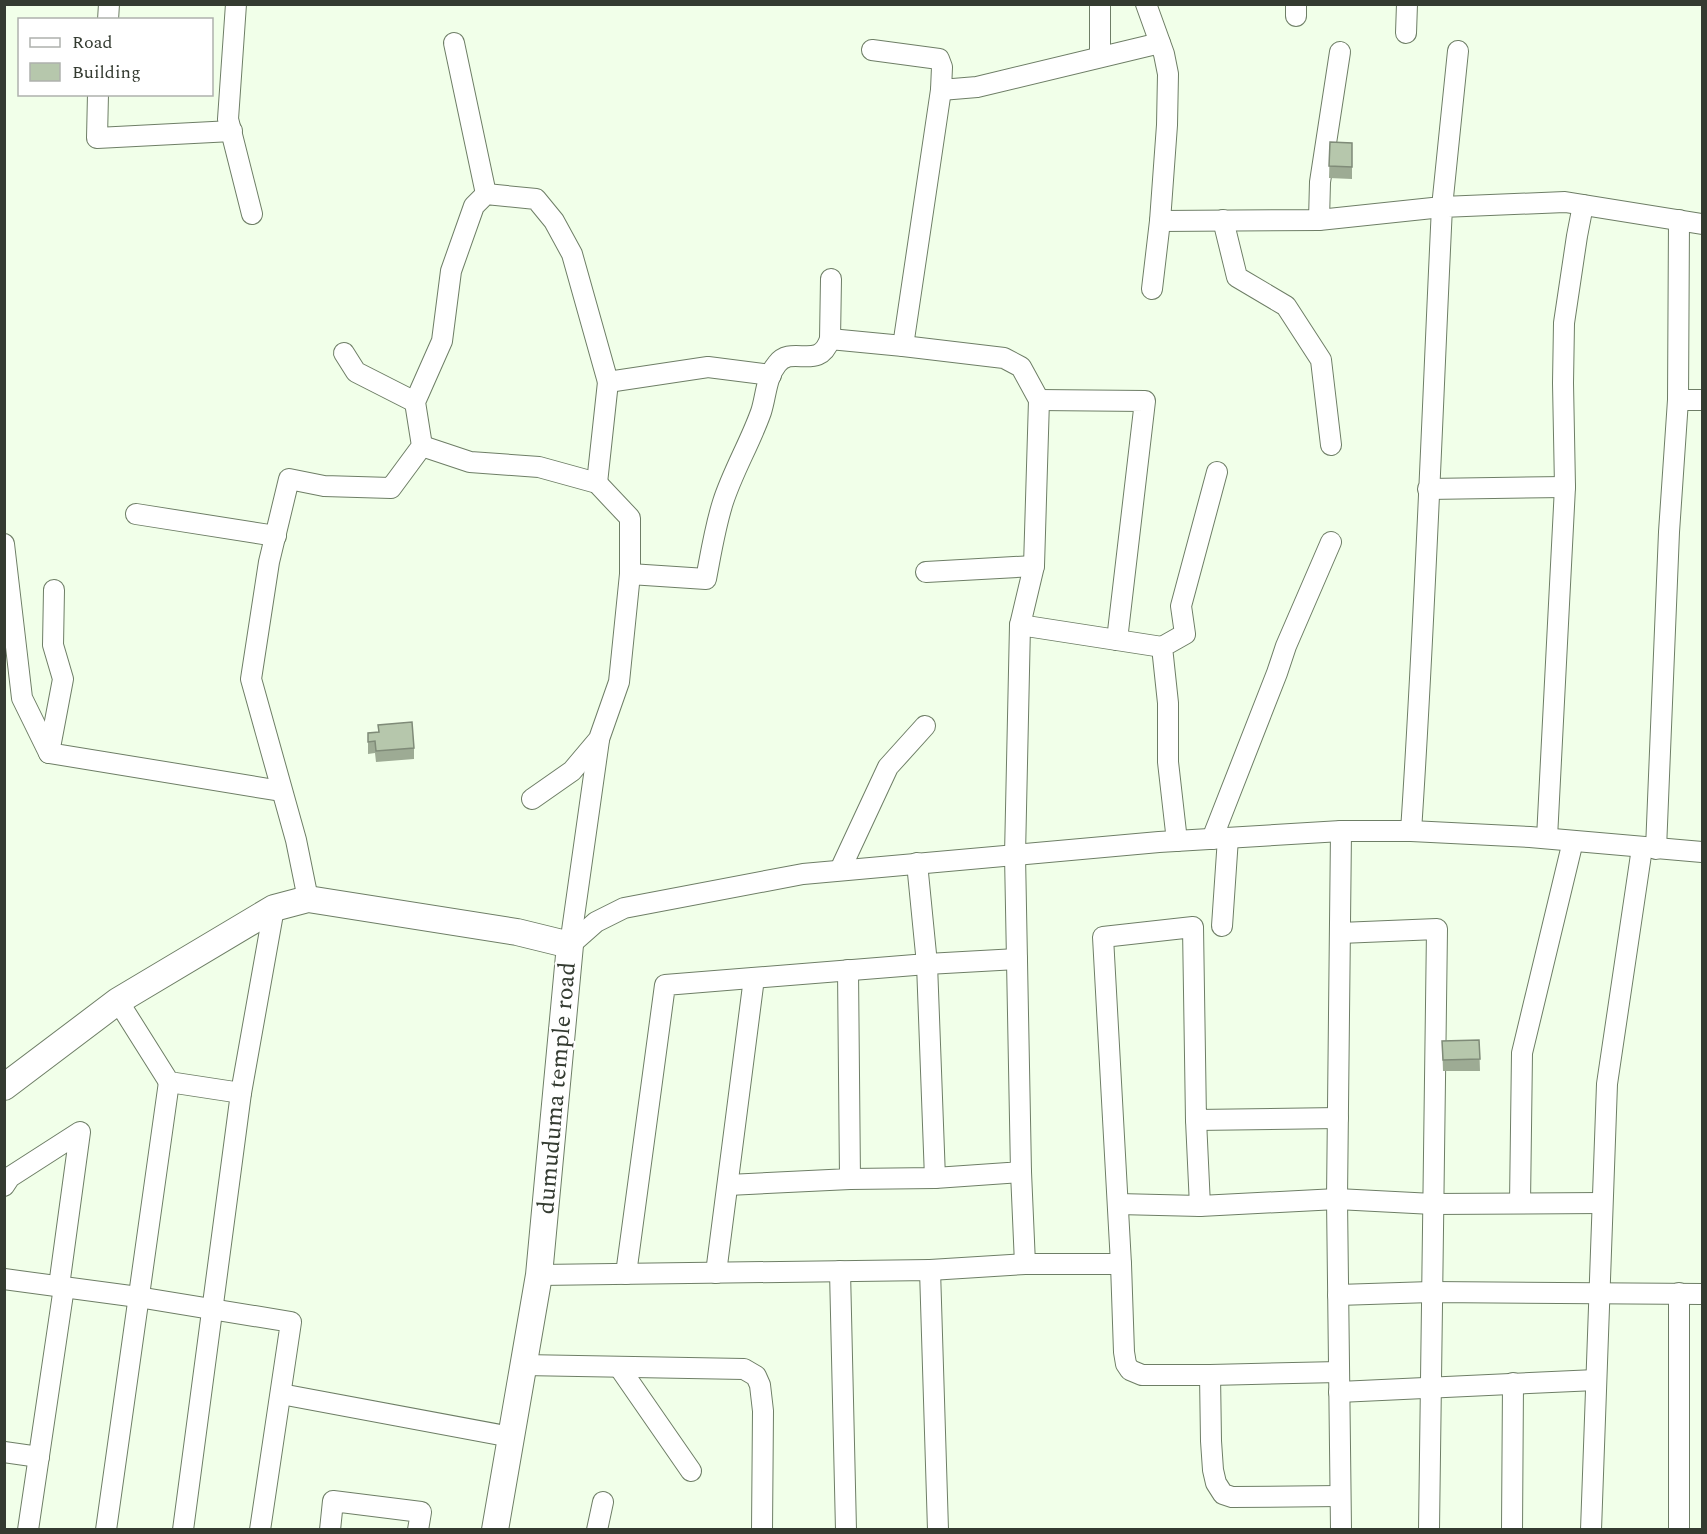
<svg xmlns="http://www.w3.org/2000/svg" width="1707" height="1534" font-family="Spectral,serif">
<style>
.lines{fill:none;stroke-linecap:round;stroke-linejoin:round}
.minor-casing{stroke:#6e7e66;stroke-width:22}
.tertiary-casing{stroke:#6e7e66;stroke-width:28}
.minor{stroke:#fff;stroke-width:20}
.tertiary{stroke:#fff;stroke-width:26}
.wall{fill:#9dab94}
.building{fill:#b6c7ac;stroke:#7f8b78;stroke-width:1.5}
.labels{text-anchor:middle;stroke-width:4.5;stroke-linejoin:round;paint-order:stroke}
.street-label{font-size:24px;fill:#343b31;stroke:#fff}
</style>
<rect width="100%" height="100%" fill="#f1ffe9"/>
<g class="lines">
<g class="minor-casing">
<g id="minor">
<polyline points="236,4 228,119 252,214"/>
<polyline points="1100,4 1100,56"/>
<polyline points="1146,4 1164,54 1168,74 1167,125 1160,221 1152,289"/>
<polyline points="1296,16 1296,4"/>
<polyline points="108,20 109,4"/>
<polyline points="1406,33 1407,4"/>
<polyline points="454,43 486,194"/>
<polyline points="872,50 939,59 942,67 941,90 977,87 1160,43"/>
<polyline points="98,94 97,138 232,131"/>
<polyline points="1223,220 1237,277 1286,306 1321,360 1331,445"/>
<polyline points="1319,220 1320,182 1340,52"/>
<polyline points="1160,221 1319,220 1442,207 1458,51"/>
<polyline points="830,339 903,346 1004,358 1021,367 1039,400 1034,566 1020,625"/>
<polyline points="903,346 941,90"/>
<polyline points="344,353 356,372 415,402"/>
<polyline points="1039,400 1145,401 1117,640"/>
<polyline points="1678,400 1702,400"/>
<polyline points="422,446 470,462 539,467 597,483 630,518 630,574"/>
<polyline points="597,483 608,382"/>
<polyline points="1428,489 1565,487"/>
<polyline points="136,514 276,536"/>
<polyline points="4,544 22,698 49,753"/>
<polyline points="926,572 1034,566"/>
<polyline points="54,590 53,645 63,679 49,753 281,791"/>
<path d="M532,799L572,771L599,739L619,682L630,574L706,579C711,553 715,527 723,502C733,471 750,443 761,412C766,397 766,377 777,364C792,344 819,372 830,339L831,279"/>
<path d="M1411,831C1425,623 1432,415 1442,207L1565,202L1702,224"/>
<polyline points="1547,838 1565,487 1563,383 1564,323 1577,236 1583,205"/>
<polyline points="1212,839 1277,673 1286,646 1331,542"/>
<polyline points="1177,841 1168,762 1168,703 1162,647 1185,634 1181,606 1217,472"/>
<polyline points="1656,849 1669,532 1678,400 1679,220"/>
<polyline points="840,870 888,767 925,726"/>
<polyline points="308,899 296,840 251,679 269,562 289,479 324,486 391,488 422,446 415,402 442,341 451,271 474,206 486,194 536,199 554,221 572,254 608,382 708,367 771,375"/>
<polyline points="1222,926 1228,838"/>
<polyline points="1340,933 1437,929 1429,1530"/>
<polyline points="570,945 596,922 624,908 803,874 1159,842 1341,831 1411,831 1530,837 1702,852"/>
<polyline points="570,945 599,740"/>
<polyline points="118,1001 169,1082 241,1093"/>
<polyline points="1196,1120 1200,1206 1337,1199 1433,1204 1602,1203"/>
<polyline points="1021,1172 1025,1264 1121,1264 1103,937 1193,927 1196,1120 1338,1118"/>
<polyline points="935,1178 1021,1172 1015,855 1020,625 1162,647"/>
<polyline points="850,1179 935,1178 927,964 1017,959"/>
<polyline points="728,1185 850,1179 848,970"/>
<polyline points="4,1186 10,1177 80,1132 59,1286"/>
<polyline points="1520,1203 1522,1053 1573,841"/>
<polyline points="1118,1204 1200,1206"/>
<polyline points="1121,1264 1124,1352 1126,1364 1130,1370 1142,1375 1210,1375 1339,1372"/>
<polyline points="930,1270 1025,1264"/>
<polyline points="840,1271 846,1530"/>
<polyline points="716,1273 754,978"/>
<polyline points="626,1274 665,985 927,964 917,863"/>
<polyline points="539,1275 930,1270 938,1530"/>
<polyline points="4,1279 138,1297 291,1322 260,1530"/>
<polyline points="1338,1295 1431,1292 1702,1294"/>
<polyline points="523,1365 744,1369 756,1376 760,1385 763,1411 762,1530"/>
<polyline points="619,1367 691,1471"/>
<polyline points="1210,1375 1211,1441 1213,1470 1216,1483 1223,1494 1232,1497 1340,1496"/>
<polyline points="1339,1392 1596,1380"/>
<polyline points="281,1394 511,1437"/>
<polyline points="4,1452 39,1457"/>
<polyline points="28,1530 64,1287"/>
<polyline points="106,1530 169,1082"/>
<polyline points="183,1530 241,1093 274,908"/>
<polyline points="330,1530 333,1501 421,1512 418,1530"/>
<polyline points="597,1530 603,1502"/>
<polyline points="1341,1530 1337,1199 1341,831"/>
<polyline points="1512,1530 1513,1383"/>
<polyline points="1591,1530 1607,1084 1642,848"/>
<polyline points="1679,1530 1679,1293"/>
</g>
</g>
<g class="tertiary-casing">
<polyline id="tertiary" points="4,1087 118,1001 274,908 308,899 517,932 570,945 539,1275 495,1530"/>
</g>
<use href="#minor" class="minor"/>
<use href="#tertiary" class="tertiary"/>
</g>
<g class="wall">
<polygon points="1330,142 1352,143 1352,179 1329,178"/>
<polygon points="378,725 414,748 414,759 376,762 375,753 368,754 368,733 378,732"/>
<polygon points="1479,1040 1480,1071 1443,1071 1442,1041"/>
</g>
<g class="building">
<polygon points="1330,142 1352,143 1352,167 1329,166"/>
<polygon points="412,722 414,748 376,751 375,741 368,742 368,733 379,732 378,725"/>
<polygon points="1479,1040 1480,1059 1443,1060 1442,1041"/>
</g>
<g class="labels">
<g class="street-label">
<text transform="translate(556 1088) rotate(-85)" y="8">dumuduma temple road</text>
</g>
</g>
<rect width="1707" height="1534" fill="none" stroke="#343b31" stroke-width="12"/>
<rect x="18" y="18" width="195" height="78" fill="#ffffff" stroke="#aeb1ad" stroke-width="1.5"/>
<rect x="30" y="38" width="30" height="9" fill="#ffffff" stroke="#aeb1ad" stroke-width="1.5"/>
<text x="72" y="48" font-size="18" fill="#343b31">Road</text>
<rect x="30" y="63" width="30" height="18" fill="#b6c7ac" stroke="#aeb1ad" stroke-width="1.5"/>
<text x="72" y="78" font-size="18" fill="#343b31">Building</text>
</svg>
